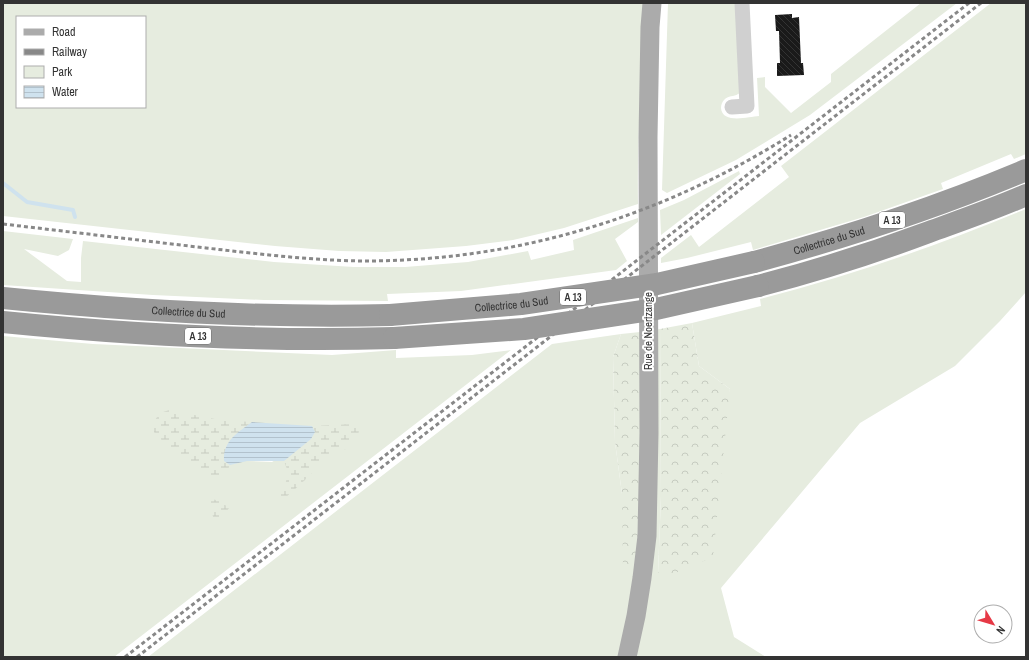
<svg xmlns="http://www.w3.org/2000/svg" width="1029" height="660" font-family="'Archivo Narrow',sans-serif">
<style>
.green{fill:#e6ecdf;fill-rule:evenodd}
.forest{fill:url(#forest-crowns)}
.wetland{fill:url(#wetland-marsh)}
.water{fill:url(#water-rules)}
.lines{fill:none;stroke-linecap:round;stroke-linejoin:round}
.stream{stroke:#cfe2ee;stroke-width:4}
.building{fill:url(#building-back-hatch)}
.minor{stroke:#d0d0d0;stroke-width:15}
.major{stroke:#ababab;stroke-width:19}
.highway{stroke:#9a9a9a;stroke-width:22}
.rail{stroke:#888;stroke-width:3;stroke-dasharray:4 3;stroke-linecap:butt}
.highway-bridge{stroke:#9a9a9a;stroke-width:22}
.labels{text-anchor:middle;stroke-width:4;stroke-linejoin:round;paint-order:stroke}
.shield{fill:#fff;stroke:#707070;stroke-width:1}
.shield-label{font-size:10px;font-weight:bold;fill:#333}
.street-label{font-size:11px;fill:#333;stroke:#fff}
</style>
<defs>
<pattern id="forest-crowns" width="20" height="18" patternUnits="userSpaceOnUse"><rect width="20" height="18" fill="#e6ecdf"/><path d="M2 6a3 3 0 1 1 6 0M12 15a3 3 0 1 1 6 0" fill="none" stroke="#c6cbc0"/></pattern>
<pattern id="wetland-marsh" width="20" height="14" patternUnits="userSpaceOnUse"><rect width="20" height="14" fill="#e6ecdf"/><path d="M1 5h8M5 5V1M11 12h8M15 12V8" fill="none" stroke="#c6cbc0"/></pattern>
<pattern id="water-rules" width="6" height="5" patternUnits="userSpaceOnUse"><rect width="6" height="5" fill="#cfe2ee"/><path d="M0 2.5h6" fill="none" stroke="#b2c2cd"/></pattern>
<pattern id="building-back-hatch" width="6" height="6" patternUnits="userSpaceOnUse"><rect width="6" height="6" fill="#1a1a1a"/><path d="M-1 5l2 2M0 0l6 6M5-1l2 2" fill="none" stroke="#333"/></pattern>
</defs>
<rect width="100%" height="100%" fill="#fff"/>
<g class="green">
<path d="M3,3H646C641,70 637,137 638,204L564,228L513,240L466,246L386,252L339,251L275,246L3,216ZM17,17H145V107H17Z"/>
<path d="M668,3H742L746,85C744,87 741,93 738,94C734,97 728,95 724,100C722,102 721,105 721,108C722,124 748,117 759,116L757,78L765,77V87L791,113L831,82V74L921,3H957L810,115L736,160L667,193L662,190Z"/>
<polygon points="991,3 1026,3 1026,154 1014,159 1011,154 941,183 943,189 864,217 753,250 751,242 687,258 661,263 661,258 691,235 699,247 789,177 781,166"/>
<polygon points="739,171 740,174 661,235 660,210 684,200"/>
<path d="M1026,209V292L1000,321L955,366L860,423L721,588L734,637L766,657H148L552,344L621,334L613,357L615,442L622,494L640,332L660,329L661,496L658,573H675L730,389L699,366L692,323L761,306L760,299C851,276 939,245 1026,209Z"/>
<polygon points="638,218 638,222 615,239 627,261 616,270 461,291 387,294 388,301 264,300 153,295 3,285 3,231 73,239 69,250 58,256 24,249 67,281 81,282 81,258 83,241 274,262 354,267 405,267 468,262 528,251 531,260 574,250 573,240"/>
<path d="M3,336L93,344L332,355L396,350V358L472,355L511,350L114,657H3ZM311,439L272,462L247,461Z"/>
</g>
<g class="forest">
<polygon points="692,323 699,366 730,389 713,557 675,573 658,573 661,496 660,329"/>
<polygon points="640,332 643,432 637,568 623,569 622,494 615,442 613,357 621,334"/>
</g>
<g class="wetland">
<polygon points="169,410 220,420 252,422 231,438 224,461 230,465 225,475 210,476 155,435 152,424 160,413"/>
<path d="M353,424L359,430L358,437L347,449C324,449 322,463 308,477C301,484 293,491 285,498H278L274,493L285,486L288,472L284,461L311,439L315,432L312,426Z"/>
<polygon points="208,498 220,501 229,508 222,518 215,524"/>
</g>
<path class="water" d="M252,422L312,426L315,432L311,439L284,461H247L230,465L224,461C223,441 237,433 252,422Z"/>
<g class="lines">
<polyline class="stream" points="3,183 27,202 73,210 75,217"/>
</g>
<polygon class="building" points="792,14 792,18 799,17 801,63 803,63 804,75 777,76 777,63 780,63 779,31 776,31 775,15"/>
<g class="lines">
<polyline class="minor" points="732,107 747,106 742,3"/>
<polyline class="major" points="627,657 636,616 642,578 647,536 649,433 648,137 650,27 652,3"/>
<g class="highway">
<path id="s1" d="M754,262C847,237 938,207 1026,170"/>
<path d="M758,286C816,271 873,253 929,232C962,220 994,209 1026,195"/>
<path id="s2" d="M3,298C132,311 261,318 390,315"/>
<path d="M3,322C133,335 263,342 394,338"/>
</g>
<g class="rail">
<path d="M3,224C71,232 138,240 206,248C260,254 315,261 369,261C521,260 662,216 791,135"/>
<polyline points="125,657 969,3"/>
<polyline points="137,657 981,3"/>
</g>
<g class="highway-bridge">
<path id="s3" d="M390,315L521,304L657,284L754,262"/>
<polyline points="394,338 524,329 656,309 758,286"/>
</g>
</g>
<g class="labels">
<g class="shield">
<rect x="879" y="212" width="26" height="16" rx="3"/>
<rect x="560" y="289" width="26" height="16" rx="3"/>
<rect x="185" y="328" width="26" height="16" rx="3"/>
</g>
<g class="shield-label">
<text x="892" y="224">A 13</text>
<text x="573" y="301">A 13</text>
<text x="198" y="340">A 13</text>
</g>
<g class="street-label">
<text dy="4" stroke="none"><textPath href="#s1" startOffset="78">Collectrice du Sud</textPath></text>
<text dy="4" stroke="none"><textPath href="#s3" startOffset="122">Collectrice du Sud</textPath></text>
<text dy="4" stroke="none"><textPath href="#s2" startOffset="186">Collectrice du Sud</textPath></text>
<text transform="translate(648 331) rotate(-90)" y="4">Rue de Noertzange</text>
</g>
</g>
<rect width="1029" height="660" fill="none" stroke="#333333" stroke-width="8"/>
<rect x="16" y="16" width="130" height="92" fill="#ffffff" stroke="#adadad"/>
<rect x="24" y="29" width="20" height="6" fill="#ababab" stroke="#adadad"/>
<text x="52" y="36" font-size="12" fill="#333333">Road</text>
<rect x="24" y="49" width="20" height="6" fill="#888888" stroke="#adadad"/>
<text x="52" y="56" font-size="12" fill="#333333">Railway</text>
<rect x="24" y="66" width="20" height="12" fill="#e6ecdf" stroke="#adadad"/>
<text x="52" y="76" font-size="12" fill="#333333">Park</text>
<rect x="24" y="86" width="20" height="12" fill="url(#water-rules)" stroke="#adadad"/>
<text x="52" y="96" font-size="12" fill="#333333">Water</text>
<g transform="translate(993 624) rotate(128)"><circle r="19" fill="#ffffff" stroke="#adadad"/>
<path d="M0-3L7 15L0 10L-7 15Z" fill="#e63946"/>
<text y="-6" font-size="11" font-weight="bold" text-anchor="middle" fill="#333333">N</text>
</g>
</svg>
